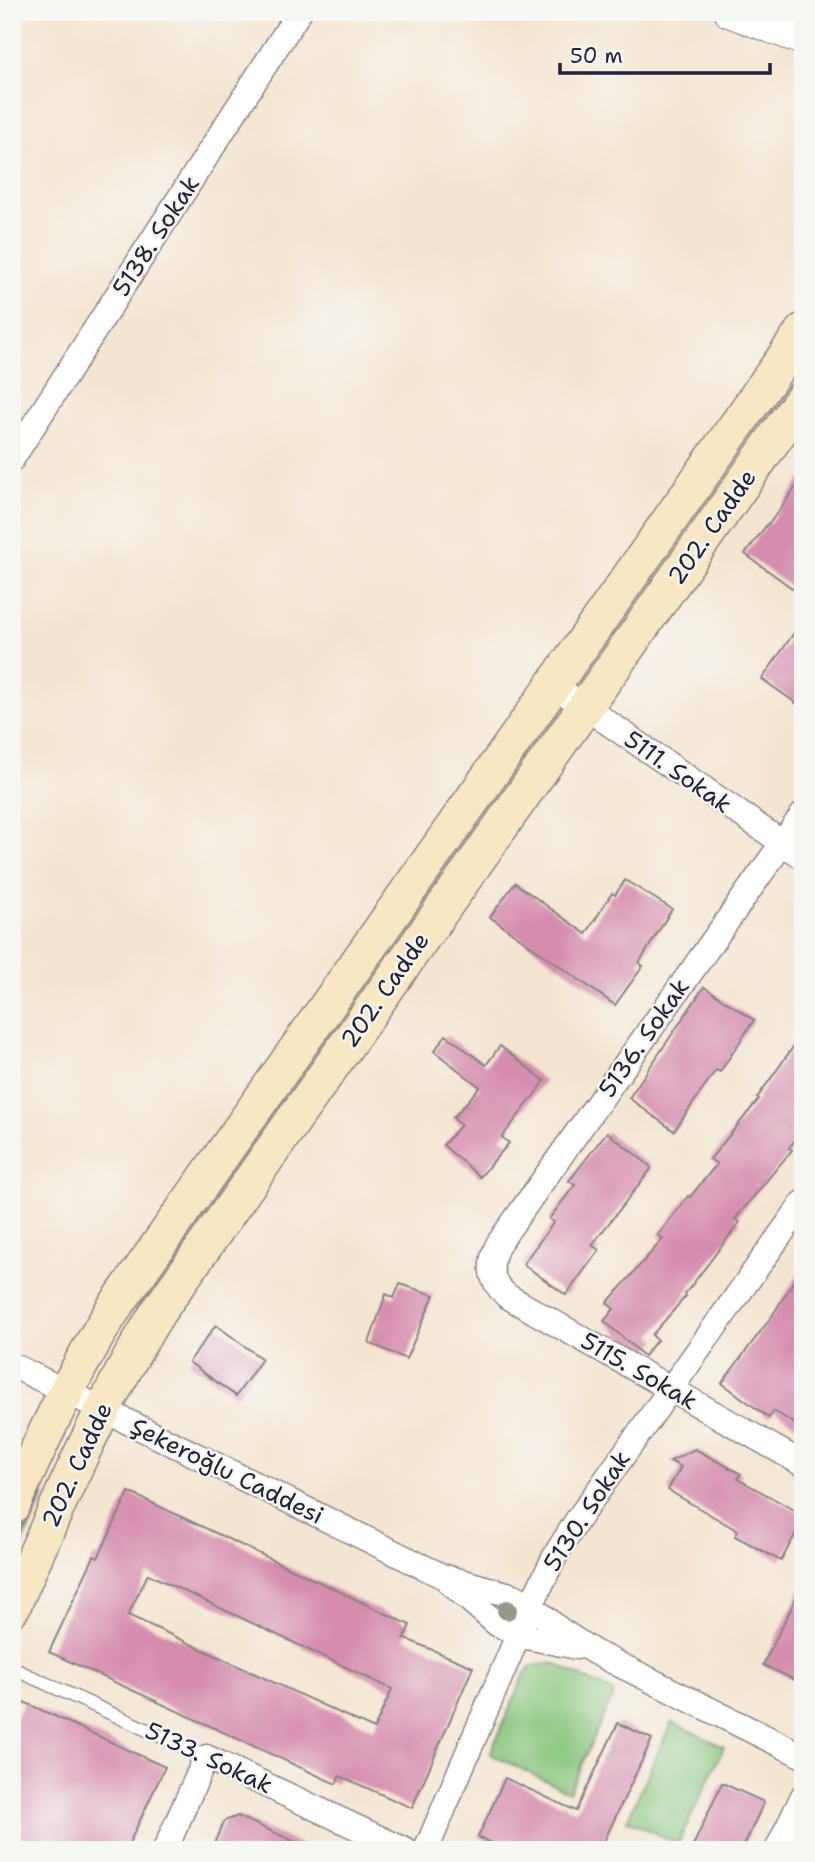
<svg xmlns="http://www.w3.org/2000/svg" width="815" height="1862" font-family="'Shantell Sans',sans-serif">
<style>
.green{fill:#87c47a;stroke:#54735a;stroke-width:2}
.forest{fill:#6daa6a;stroke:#486652;stroke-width:2}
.building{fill:#d58cad;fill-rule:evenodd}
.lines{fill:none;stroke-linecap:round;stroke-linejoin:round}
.service-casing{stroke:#8b8486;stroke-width:15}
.minor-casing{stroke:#8b8486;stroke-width:27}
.tertiary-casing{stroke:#8b8486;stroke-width:32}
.secondary-casing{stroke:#8b8486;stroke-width:38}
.service{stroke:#fff;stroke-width:12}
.minor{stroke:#fff;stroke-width:24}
.tertiary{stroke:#fff;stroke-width:30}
.secondary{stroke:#f7e8c3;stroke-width:35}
.tree{fill:#94998a}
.labels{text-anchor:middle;stroke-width:5;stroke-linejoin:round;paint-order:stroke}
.street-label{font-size:24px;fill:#22223b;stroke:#f6f6f2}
</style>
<rect width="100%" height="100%" fill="#f6f6f2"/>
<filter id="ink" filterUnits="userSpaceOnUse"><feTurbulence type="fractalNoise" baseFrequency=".0143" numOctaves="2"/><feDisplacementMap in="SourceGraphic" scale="14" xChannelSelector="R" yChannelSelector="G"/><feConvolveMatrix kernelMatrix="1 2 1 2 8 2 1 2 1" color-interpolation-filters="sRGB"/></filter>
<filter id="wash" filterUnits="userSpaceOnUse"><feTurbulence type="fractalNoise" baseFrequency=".00686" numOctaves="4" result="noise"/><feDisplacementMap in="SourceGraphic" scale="28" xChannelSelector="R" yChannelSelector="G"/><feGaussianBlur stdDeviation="1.57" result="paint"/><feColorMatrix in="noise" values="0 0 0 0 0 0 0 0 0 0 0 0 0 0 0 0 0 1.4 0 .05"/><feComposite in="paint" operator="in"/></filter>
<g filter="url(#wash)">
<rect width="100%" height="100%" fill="#f4e5d0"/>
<g class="green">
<polygon points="545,1663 556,1664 614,1693 569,1792 490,1754 525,1673 531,1667"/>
<polygon points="672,1722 724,1747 678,1844 627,1820"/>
</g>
<polygon class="forest" points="37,1491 44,1495 12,1566 12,1546"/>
<g id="blocks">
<g class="building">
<polygon points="803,477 803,596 745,554 768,523 769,524"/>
<polygon points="803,620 803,708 762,679"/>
<polygon points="625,880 672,909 639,963 643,966 615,1005 490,917 515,883 586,934 612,893 615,895"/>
<polygon points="704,987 754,1020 720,1072 716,1070 674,1131 629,1098"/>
<polygon points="803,1033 803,1130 789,1148 792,1150 735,1219 740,1222 685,1294 686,1296 652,1335 657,1340 644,1356 604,1321 614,1309 607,1303 663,1239 658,1235 688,1196 690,1197 717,1164 710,1159 759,1099 757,1098"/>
<polygon points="446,1035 486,1065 500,1046 545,1081 502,1137 509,1143 480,1177 443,1145 461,1125 453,1118 480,1087 434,1051"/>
<polygon points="607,1132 650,1166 651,1169 592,1245 599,1250 566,1295 523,1264 554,1222 549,1219 575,1185 569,1181"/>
<polygon points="803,1266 803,1360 796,1369 803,1374 803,1429 774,1411 769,1418 722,1383 772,1316"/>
<polygon points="400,1284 434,1295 406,1359 369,1343 386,1294 394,1298"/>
<polygon points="216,1325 262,1359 236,1396 189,1362"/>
<polygon points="695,1449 741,1474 738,1479 803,1515 803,1520 781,1561 735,1536 738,1531 668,1490 681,1467 670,1461"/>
<path d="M129,1492L410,1625L404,1638L473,1667L412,1808L340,1776L336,1784L49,1652L94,1556L98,1558ZM148,1574L392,1689L374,1729L128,1615Z"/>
<polygon points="803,1584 803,1684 763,1665"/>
<polygon points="24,1702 165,1767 126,1850 12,1850 12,1726"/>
<polygon points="618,1723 652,1739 600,1850 506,1850 478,1837 505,1778 576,1811"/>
<polygon points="722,1783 764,1802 742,1850 691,1850"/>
<polygon points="238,1816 313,1850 211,1850 224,1821"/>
</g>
</g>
</g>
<g filter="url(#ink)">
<use href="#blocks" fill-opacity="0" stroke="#8b8486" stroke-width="2"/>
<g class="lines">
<g class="service-casing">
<polyline id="service" points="12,1668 206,1757"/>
</g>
<g class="minor-casing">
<g id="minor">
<polyline points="12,459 299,12"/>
<polyline points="553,685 803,857"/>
<path d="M803,814L498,1244C488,1265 489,1280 507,1296L803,1464"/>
<polyline points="12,1365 442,1576 514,1596 526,1602 560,1630 594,1652 803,1756"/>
<polyline points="450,1583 497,1624 527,1637 577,1647"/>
<polyline points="165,1850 206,1757 405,1850"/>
<polyline points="426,1850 531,1605 556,1554 578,1519 803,1203"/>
<polyline points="777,1850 803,1796"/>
</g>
</g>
<g class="tertiary-casing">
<polyline id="tertiary" points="729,12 803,40"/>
</g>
<g class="secondary-casing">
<g id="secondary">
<path d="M12,1506C42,1439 73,1373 112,1311L803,331"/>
<path d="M12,1608C57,1507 99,1406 158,1312L803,398"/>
</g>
</g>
<use href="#service" class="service"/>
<use href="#minor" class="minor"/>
<use href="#tertiary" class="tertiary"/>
<use href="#secondary" class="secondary"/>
</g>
<circle class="tree" cx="507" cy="1610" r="10"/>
</g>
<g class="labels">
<g class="street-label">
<text transform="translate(156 236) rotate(-57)" y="8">5138. Sokak</text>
<text transform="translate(712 527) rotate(-55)" y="8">202. Cadde</text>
<text transform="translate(678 772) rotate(35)" y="8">5111. Sokak</text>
<text transform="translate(385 990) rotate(-55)" y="8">202. Cadde</text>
<text transform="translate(644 1038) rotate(-55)" y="8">5136. Sokak</text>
<text transform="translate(639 1371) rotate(30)" y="8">5115. Sokak</text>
<text transform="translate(77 1465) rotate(-65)" y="8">202. Cadde</text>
<text transform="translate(227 1471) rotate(26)" y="8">Şekeroğlu Caddesi</text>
<text transform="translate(587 1511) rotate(-57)" y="8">5130. Sokak</text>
<text transform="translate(209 1758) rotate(25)" y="8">5133. Sokak</text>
</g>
</g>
<rect width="815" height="1862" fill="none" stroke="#f6f6f2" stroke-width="42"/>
<path d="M560 63v10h210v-10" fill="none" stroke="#22223b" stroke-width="3.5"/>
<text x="570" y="63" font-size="21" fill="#22223b" stroke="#f6f6f2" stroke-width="5" paint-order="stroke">50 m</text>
</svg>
